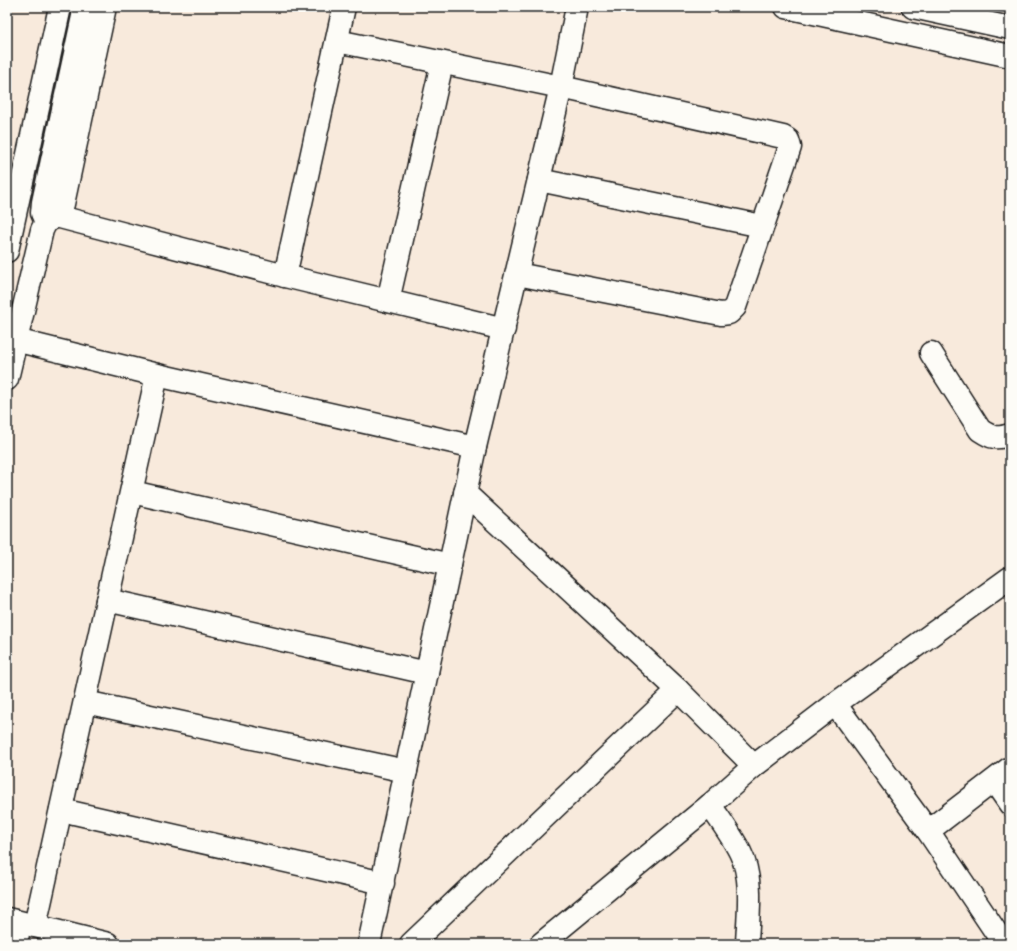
<svg xmlns="http://www.w3.org/2000/svg" width="1017" height="951" font-family="Mali,sans-serif">
<style>
.lines{fill:none;stroke-linecap:round;stroke-linejoin:round}
.minor-casing{stroke:#1c1c1c;stroke-width:25}
.minor{stroke:#fdfcf7;stroke-width:22}
</style>
<rect width="100%" height="100%" fill="#f8eadc"/>
<filter id="ink" filterUnits="userSpaceOnUse"><feTurbulence type="fractalNoise" baseFrequency=".025" numOctaves="2"/><feDisplacementMap in="SourceGraphic" scale="8" xChannelSelector="R" yChannelSelector="G"/><feConvolveMatrix kernelMatrix="1 2 1 2 8 2 1 2 1" color-interpolation-filters="sRGB"/></filter>
<g filter="url(#ink)">
<g class="lines">
<g class="minor-casing">
<g id="minor">
<polyline points="786,7 1010,56"/>
<polyline points="913,7 1010,28"/>
<polyline points="337,41 561,87 783,137 788,140 790,147 735,307 729,313 721,314 517,274"/>
<polyline points="539,180 762,226"/>
<polyline points="56,216 285,276 504,329"/>
<polyline points="46,222 42,213 43,202 85,7"/>
<polyline points="7,251 60,7"/>
<polyline points="285,276 344,7"/>
<polyline points="388,301 442,63"/>
<polyline points="7,338 157,375 475,447"/>
<path d="M931,353L980,430C992,438 996,439 1010,435"/>
<polyline points="7,379 42,230 46,222 56,216 63,204 105,7"/>
<polyline points="132,492 450,565"/>
<polyline points="465,493 678,690 754,766"/>
<polyline points="107,600 427,673"/>
<polyline points="85,702 406,771"/>
<polyline points="835,704 928,831 1004,944"/>
<polyline points="994,781 1010,804"/>
<path d="M710,805C720,820 732,836 740,852C754,879 748,915 747,944"/>
<polyline points="61,810 383,883"/>
<polyline points="928,831 1010,768"/>
<polyline points="7,919 108,944"/>
<polyline points="35,926 157,375"/>
<polyline points="16,944 20,923"/>
<polyline points="369,944 475,447 561,87 577,7"/>
<polyline points="411,944 678,690"/>
<polyline points="541,944 710,805 754,766 835,704 1010,578"/>
</g>
</g>
<use href="#minor" class="minor"/>
</g>
</g>
<rect width="1017" height="951" fill="none" stroke="#fdfcf7" stroke-width="24"/>
<rect x="12" y="12" width="993" height="927" fill="none" stroke="#1c1c1c" stroke-width="1.5" filter="url(#ink)"/>
</svg>
